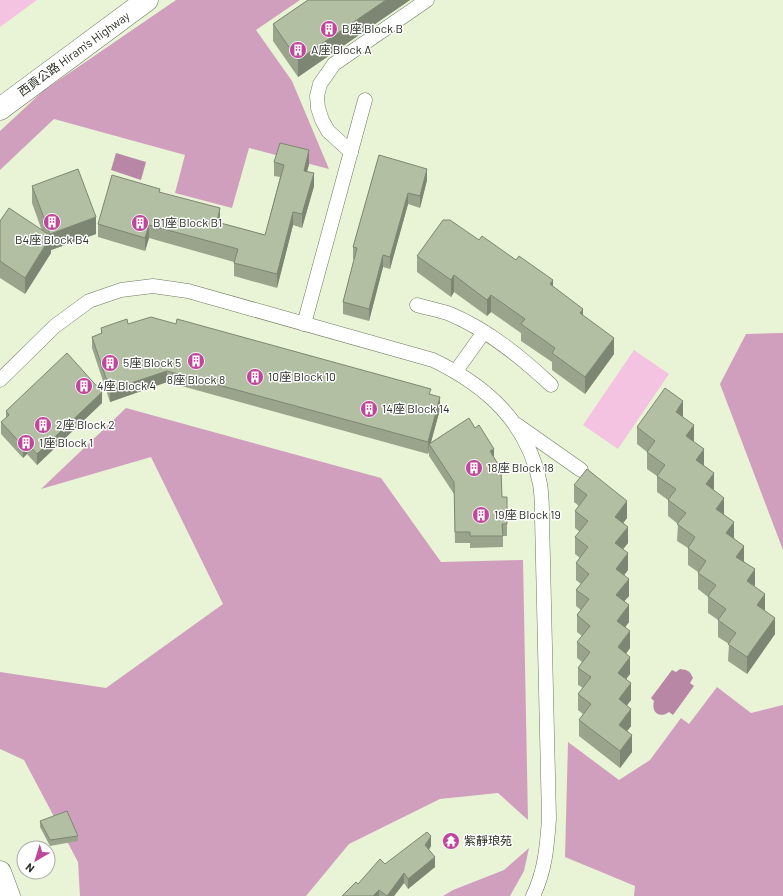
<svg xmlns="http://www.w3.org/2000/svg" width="783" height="896" font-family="Barlow,'Noto Sans TC',sans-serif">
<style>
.green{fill:#f5c3e2}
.forest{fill:#d19fbe}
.water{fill:#b887a6}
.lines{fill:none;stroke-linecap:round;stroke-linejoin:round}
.lane-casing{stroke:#6e785e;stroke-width:15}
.street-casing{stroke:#6e785e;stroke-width:23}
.secondary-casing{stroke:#6e785e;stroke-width:23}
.lane{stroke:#fff;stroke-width:14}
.street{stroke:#fff;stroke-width:22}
.secondary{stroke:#fff;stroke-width:22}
.wall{fill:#9aa48c}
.shaded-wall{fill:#7d8672}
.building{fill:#b3bfa3;stroke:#7d8672}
.labels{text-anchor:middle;stroke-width:3;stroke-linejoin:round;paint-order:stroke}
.poi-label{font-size:12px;fill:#2a2e23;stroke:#fff;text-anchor:start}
.street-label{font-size:12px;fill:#2a2e23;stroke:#fff}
</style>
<rect width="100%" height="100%" fill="#e9f4d7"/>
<g class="green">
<polygon points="0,0 37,0 0,27"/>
<polygon points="634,350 669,374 618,449 583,425"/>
</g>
<g class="forest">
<polygon points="176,0 300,0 256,30 292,81 329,169 249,148 232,208 175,193 185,155 54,119 0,170 0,131 43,91"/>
<polygon points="783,333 783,550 720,384 746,334"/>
<polygon points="126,408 381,478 441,562 523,560 528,820 498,793 440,799 349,844 306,896 80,896 78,862 24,760 0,749 0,672 106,688 223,604 151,457 41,489"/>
<polygon points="717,687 751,713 783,705 783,896 634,896 635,886 565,857 568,742 619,780 650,760 681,718 689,724"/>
<polygon points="529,848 524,871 510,896 443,896 453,890 504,870"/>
</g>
<g class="water">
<polygon points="116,153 146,162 141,180 111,170"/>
<path d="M680,669C688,670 690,671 693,678L690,683L694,686L673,715L669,712C659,719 651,712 654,701L651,698L672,670L676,672Z"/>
</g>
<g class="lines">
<g class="lane-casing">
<g id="lane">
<polyline points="351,152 328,131 322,120 318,108 317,96 320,84 334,64 427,0"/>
<path d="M417,305C427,308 439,310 450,314C488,330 521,357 551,385"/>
<polyline points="304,324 365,100"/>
<polyline points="456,371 484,332"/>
<path d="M0,380L55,326L89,301L121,290L153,286L188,291L433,360C487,386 528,423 540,484C542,495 542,507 542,518L549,819C547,847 545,871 533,896"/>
<polyline points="517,425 581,470"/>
</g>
</g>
<g class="street-casing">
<polyline id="street" points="0,872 9,896"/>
</g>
<g class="secondary-casing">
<polyline id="secondary" points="0,109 147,0"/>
</g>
<use href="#lane" class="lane"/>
<use href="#street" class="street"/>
<use href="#secondary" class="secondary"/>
</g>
<g class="wall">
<polygon points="308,0 410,0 298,77 273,41 273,24"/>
<polygon points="379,155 427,180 420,208 408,204 390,269 383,267 369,321 343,314 343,302 354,259 353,259 353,247"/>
<polygon points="274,162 309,164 307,171 314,186 302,228 293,225 277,288 234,276 234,262 149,238 145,251 98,237 98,224 160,192 220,222 220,223 265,235 280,177 274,176"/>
<polygon points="32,186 96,234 51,250 51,253 25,294 0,278 0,221 42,231 32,203"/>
<polygon points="479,240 553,287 583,316 614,354 585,394 552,370 552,362 521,341 521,333 491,312 487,316 454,292 451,297 417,272 417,256"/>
<polygon points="128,324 176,324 431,395 440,409 431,442 494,458 502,497 507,497 507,536 503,536 503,547 470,548 470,543 455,543 454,494 429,456 429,452 428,454 167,382 110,402 92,348 92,337 101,334 101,328"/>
<polygon points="102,403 37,465 27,454 23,458 1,434 1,422 6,418 6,411"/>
<polygon points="683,417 775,634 747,674 728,661 729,644 718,637 718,620 708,613 708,597 698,589 698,572 688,565 688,548 677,541 678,524 668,516 668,500 657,492 657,476 647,469 647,452 637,444 637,427"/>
<polygon points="574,485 627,518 623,523 628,543 623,549 628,570 624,575 629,596 624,601 629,622 625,627 630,648 626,654 630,674 626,679 631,700 627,705 631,726 627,731 632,752 620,768 579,736 579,720 583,714 578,710 578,694 583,688 578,685 578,668 582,662 577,658 577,642 582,636 577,632 577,615 581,610 576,606 576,590 581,584 576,580 576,563 580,558 575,554 575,537 580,532 575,528 575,511 579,506 574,502"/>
<polygon points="40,821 78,836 78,841 50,846 40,827"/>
<polygon points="431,846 429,850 435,867 408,889 404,883 394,896 342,896 358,884 385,864"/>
</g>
<g class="shaded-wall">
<polygon points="386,0 410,0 298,77 298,60"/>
<polygon points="309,150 309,164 304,184 304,171"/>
<polygon points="427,169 427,180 420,208 420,196"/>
<polygon points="314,173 314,186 302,228 302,214"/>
<polygon points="408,193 408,204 390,269 390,257"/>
<polygon points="220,208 220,222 217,235 217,222"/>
<polygon points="293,212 293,225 277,288 277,274"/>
<polygon points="96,217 96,234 51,250 51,253 25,294 25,278 50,238 50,234"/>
<polygon points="149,225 149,238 145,251 145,238"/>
<polygon points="383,255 383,267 369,321 369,309"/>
<polygon points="454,275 454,292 451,297 451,280"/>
<polygon points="553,280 553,297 550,284"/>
<polygon points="491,295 491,312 487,316 487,300"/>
<polygon points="583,309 583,325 580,313"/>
<polygon points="614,338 614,354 585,394 585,377"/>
<polygon points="167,371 167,382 110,402 110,390"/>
<polygon points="102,392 102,403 37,465 37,454"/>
<polygon points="440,397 440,409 430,446 429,444 428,454 428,442"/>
<polygon points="683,401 683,418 676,412"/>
<polygon points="694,425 694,442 686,436"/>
<polygon points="27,443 27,454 23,458 23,446"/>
<polygon points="494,449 494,460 490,451"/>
<polygon points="704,449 704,466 696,460"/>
<polygon points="714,473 714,490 706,484"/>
<polygon points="724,498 724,514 716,509"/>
<polygon points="627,501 627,518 615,534 615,517"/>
<polygon points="734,522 734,538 726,533"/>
<polygon points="628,527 628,543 615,559 615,543"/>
<polygon points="744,546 744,563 736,557"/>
<polygon points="628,553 628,570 616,586 616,569"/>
<polygon points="755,569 755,586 747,581"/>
<polygon points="629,579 629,596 616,611 616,595"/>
<polygon points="765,594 765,610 757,605"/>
<polygon points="629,605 629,622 617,638 617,621"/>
<polygon points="775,618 775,634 747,674 747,657"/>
<polygon points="630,631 630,648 618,664 618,647"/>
<polygon points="630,657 630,674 618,690 618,673"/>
<polygon points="631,683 631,700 619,716 619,699"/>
<polygon points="631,709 631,726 619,742 619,725"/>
<polygon points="632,735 632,752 620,768 620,751"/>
<polygon points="431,836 431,846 425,855 425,845"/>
<polygon points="435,857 435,867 408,889 408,879"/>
<polygon points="404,873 404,883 394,896 387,896"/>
<polygon points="379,890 379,896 373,896"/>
</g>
<g class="building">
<polygon points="308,0 386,0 298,60 273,24"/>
<polygon points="280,143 309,150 304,171 314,173 302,214 293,212 277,274 234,263 238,249 149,225 145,238 98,224 112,175 160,189 159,192 220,208 217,222 265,235 284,165 274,162"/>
<polygon points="379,155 427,169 420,196 408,193 390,257 383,255 369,309 343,302 357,248 353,247"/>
<polygon points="78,169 96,217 50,234 32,186"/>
<polygon points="9,208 51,236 25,278 0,261 0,221"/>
<polygon points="443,220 450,220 479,240 482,236 516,260 519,256 553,280 550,284 583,309 580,313 614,338 585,377 552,353 555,348 521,324 525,319 491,295 487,300 454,275 451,280 417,256"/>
<polygon points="151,317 176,324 177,319 431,389 429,394 440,397 428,442 167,371 110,390 92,337 102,333 101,328 127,319 128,324"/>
<polygon points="67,353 102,392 37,454 27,443 23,446 1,422 9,415 6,411"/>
<polygon points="665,388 683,401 676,412 694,425 686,436 704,449 696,460 714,473 706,484 724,498 716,509 734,522 726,533 744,546 736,557 755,569 747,581 765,594 757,605 775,618 747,657 728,644 736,633 718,620 726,609 708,596 716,585 698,573 706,561 688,548 695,537 677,524 686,513 668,500 676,489 657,476 665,465 647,452 655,441 637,427"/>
<polygon points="469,418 475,428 479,425 494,449 490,451 501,469 502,497 507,497 507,524 502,524 503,536 470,536 470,532 455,532 454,482 429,444"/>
<polygon points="587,469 627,501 615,517 628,527 615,543 628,553 616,569 629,579 616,595 629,605 617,621 630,631 618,647 630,657 618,673 631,683 619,699 631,709 619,725 632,735 620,751 579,720 591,704 578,694 591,677 578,668 590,652 577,642 590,626 577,615 589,599 576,590 589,574 576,563 588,547 575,537 588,521 575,511 587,495 574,485"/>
<polygon points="67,811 78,836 50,840 40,821"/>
<polygon points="427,832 431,836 425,845 435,857 408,879 404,873 387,896 379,890 373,896 342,896 356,882 358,884 380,859 385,864"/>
</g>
<defs>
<g id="building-disc" transform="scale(0.9)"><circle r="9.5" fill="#bf479b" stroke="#fff"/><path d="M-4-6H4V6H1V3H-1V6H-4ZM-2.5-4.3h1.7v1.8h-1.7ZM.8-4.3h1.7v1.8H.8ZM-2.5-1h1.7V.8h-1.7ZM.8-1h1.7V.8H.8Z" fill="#fff"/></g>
<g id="temple-disc" transform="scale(0.9)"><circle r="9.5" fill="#bf479b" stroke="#fff"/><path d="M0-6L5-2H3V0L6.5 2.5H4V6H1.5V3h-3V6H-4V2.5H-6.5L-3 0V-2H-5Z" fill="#fff"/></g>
</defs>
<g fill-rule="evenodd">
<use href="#building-disc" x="329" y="29"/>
<use href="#building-disc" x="298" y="50"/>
<use href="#building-disc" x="52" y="222"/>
<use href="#building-disc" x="140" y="223"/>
<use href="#building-disc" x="196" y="361"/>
<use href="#building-disc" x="110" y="363"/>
<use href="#building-disc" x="255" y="377"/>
<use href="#building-disc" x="84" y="386"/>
<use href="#building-disc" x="369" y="409"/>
<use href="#building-disc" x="43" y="425"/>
<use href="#building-disc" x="26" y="443"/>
<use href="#building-disc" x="474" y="468"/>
<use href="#building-disc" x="481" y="515"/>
<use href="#temple-disc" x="451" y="841"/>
</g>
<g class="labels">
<g class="poi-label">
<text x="342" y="33">B座 Block B</text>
<text x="311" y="54">A座 Block A</text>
<text x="153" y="227">B1座 Block B1</text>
<text x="52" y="244" text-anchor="middle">B4座 Block B4</text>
<text x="123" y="367">5座 Block 5</text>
<text x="268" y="381">10座 Block 10</text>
<text x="196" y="384" text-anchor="middle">8座 Block 8</text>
<text x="97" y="390">4座 Block 4</text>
<text x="382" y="413">14座 Block 14</text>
<text x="56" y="429">2座 Block 2</text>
<text x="39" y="447">1座 Block 1</text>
<text x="487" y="472">18座 Block 18</text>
<text x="494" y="519">19座 Block 19</text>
<text x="464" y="845">紫靜琅苑</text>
</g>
<g class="street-label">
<text transform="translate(74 54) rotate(-36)" y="4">西貢公路 Hiram's Highway</text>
</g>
</g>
<g transform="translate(36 860) rotate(218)"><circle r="19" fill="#ffffff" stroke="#aaaba7"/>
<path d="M0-3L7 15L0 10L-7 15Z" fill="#bf479b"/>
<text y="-6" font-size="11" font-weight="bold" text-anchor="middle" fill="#2a2e23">N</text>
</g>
</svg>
